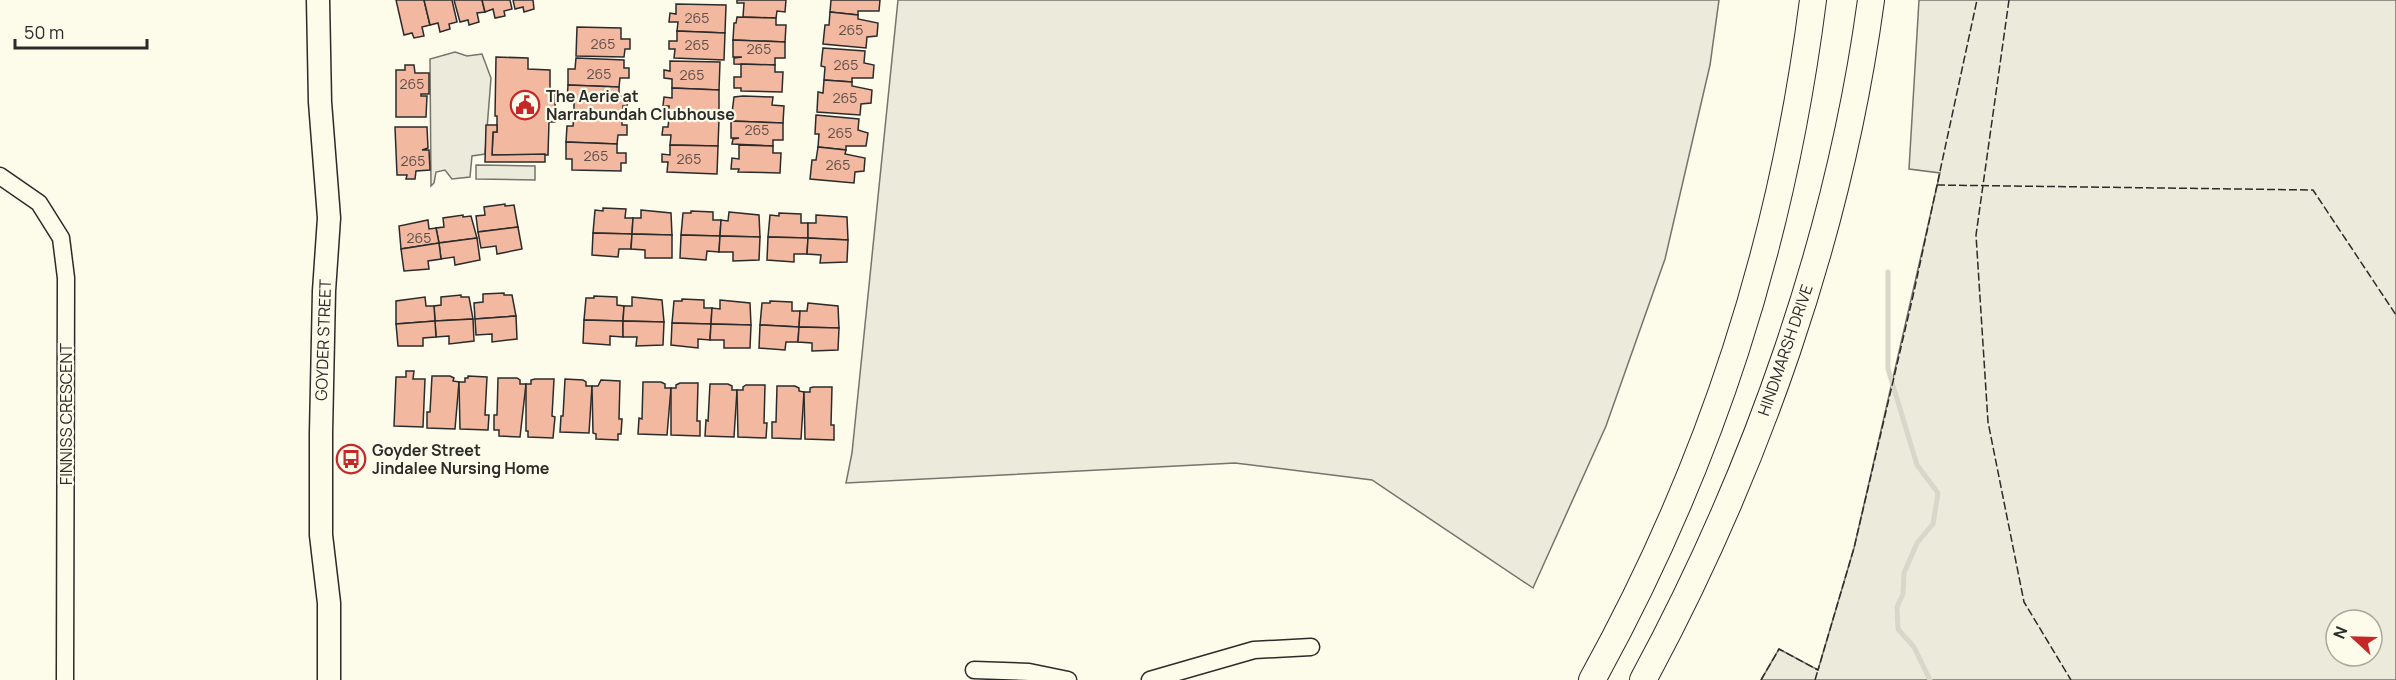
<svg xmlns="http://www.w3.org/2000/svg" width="2396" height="680" font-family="Manrope,sans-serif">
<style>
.green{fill:#ecebdb;stroke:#74746e;stroke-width:1.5;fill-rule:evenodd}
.parking{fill:#eceadb;stroke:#74746e;stroke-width:1.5}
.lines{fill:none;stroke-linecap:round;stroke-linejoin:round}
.stream{stroke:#d8d7c9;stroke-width:5}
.building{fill:#f2b8a0;stroke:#2b2b2b;stroke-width:1.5}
.street-casing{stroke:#2b2b2b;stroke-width:19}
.secondary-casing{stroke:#2b2b2b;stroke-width:25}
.primary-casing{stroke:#2b2b2b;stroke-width:28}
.street{stroke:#fdfbea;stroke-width:16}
.secondary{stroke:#fdfbea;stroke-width:22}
.primary{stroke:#fdfbea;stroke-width:26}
.fence{stroke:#2b2b2b;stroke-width:1.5;stroke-dasharray:8 3;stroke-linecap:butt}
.labels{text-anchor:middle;stroke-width:4.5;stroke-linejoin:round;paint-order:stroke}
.number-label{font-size:14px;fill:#5d4e48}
.poi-label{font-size:16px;font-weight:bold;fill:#2b2b2b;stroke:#fdfbea;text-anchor:start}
.street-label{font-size:16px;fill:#2b2b2b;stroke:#fdfbea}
</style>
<rect width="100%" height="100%" fill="#fdfbea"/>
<g class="green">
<polygon points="898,0 1719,0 1710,65 1665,259 1606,426 1533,588 1372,480 1235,463 846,483 852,453"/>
<path d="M1919,0H2396V680H1761L1779,649L1818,670L1854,548L1940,173L1909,169ZM2336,620H2372V656H2336Z"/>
<polygon points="455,52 467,56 482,54 491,78 485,154 472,156 470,177 452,179 445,170 436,172 434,183 431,186 430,59"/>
</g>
<polygon class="parking" points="476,165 535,166 535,180 476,179"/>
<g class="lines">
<polyline class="stream" points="1888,272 1888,369 1917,465 1938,493 1933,524 1917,543 1904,573 1903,594 1897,607 1898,629 1914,647 1930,680"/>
</g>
<g class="building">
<polygon points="396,0 424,0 430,25 422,27 424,36 414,38 412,33 404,35"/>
<polygon points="424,0 452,0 457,22 449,24 450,29 440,32 438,23 430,25"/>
<polygon points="454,0 482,0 485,12 477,13 479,22 469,25 468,20 460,22"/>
<polygon points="482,0 510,0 512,9 504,11 505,16 495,18 493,9 485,12"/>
<polygon points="513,0 533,0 534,9 524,12 523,7 515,9"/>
<polygon points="737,0 786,0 785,12 777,11 776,18 743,17 744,3 737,3"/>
<polygon points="831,0 880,0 879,11 858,11 858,15 830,12"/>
<polygon points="676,4 726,5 725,33 677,31 678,22 669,22 670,13 676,14"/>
<polygon points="830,12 858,15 858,19 878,23 877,36 867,37 866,48 823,44 825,25 829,25"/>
<polygon points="737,17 776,18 776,25 786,25 785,42 733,40 734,23 736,23"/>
<polygon points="577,27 621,28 621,39 630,39 630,49 625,49 624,57 576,56"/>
<polygon points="677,31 725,33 724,60 674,58 675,49 669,49 669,41 677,41"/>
<polygon points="733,40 785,42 785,58 775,58 775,65 734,64 734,58 742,57 733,57"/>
<polygon points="823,48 865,51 864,63 874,65 873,78 852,78 852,82 824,80 825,67 821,66"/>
<polygon points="496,57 528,58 528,69 550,70 550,93 555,93 555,122 549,122 548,155 492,155 493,132 497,132 497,116 495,116"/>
<polygon points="576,58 624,60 624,68 629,68 629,78 620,78 619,87 568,85 568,69 575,69"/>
<polygon points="670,61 720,62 719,90 672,88 672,79 664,78 664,70 670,71"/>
<polygon points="741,64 775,65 775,72 783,72 782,92 741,91 741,88 734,88 734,77 741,77"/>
<polygon points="405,65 414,65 415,73 429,73 429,94 421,94 421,96 427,96 426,117 396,117 396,70 405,70"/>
<polygon points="824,80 852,82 852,86 872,90 871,103 861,104 860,115 817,112 818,92 823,93"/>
<polygon points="568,85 619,87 619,96 628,96 627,106 623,106 623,114 574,113 574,102 567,102"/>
<polygon points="672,88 719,90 719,117 669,115 669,106 663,106 664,97 672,98"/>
<polygon points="743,96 773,97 772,105 784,106 783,123 731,121 734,97"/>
<polygon points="574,115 622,117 622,125 627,125 627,135 618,135 617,144 566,142 567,126 573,126"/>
<polygon points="816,115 859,119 858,130 868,133 866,146 846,146 846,150 818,147 819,134 815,134"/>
<polygon points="669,118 719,119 718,146 670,145 671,135 662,135 663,127 668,127"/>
<polygon points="731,121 783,123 783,140 773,140 773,146 732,144 733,139 739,138 731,138"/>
<polygon points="486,125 497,125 497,132 493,132 492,155 545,154 545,162 485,162"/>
<polygon points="395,127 427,127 428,148 422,150 429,150 430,170 416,171 415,179 406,179 407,175 397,175"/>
<polygon points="566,142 617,144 617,153 626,153 626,163 621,163 621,171 572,170 572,159 566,159"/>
<polygon points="670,145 718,146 717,174 667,172 668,162 662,162 662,154 670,155"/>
<polygon points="739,145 773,146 773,153 781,153 780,173 738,172 739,169 731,169 732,158 739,159"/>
<polygon points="818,147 846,150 845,154 865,158 864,171 855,172 854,183 810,179 812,160 816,160"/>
<polygon points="505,204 505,206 514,205 518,227 478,232 476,216 485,215 484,207"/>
<polygon points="603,208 626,209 625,218 633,218 632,234 593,233 595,210 603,211"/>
<polygon points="641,210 671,213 672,235 632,234 633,218 641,218"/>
<polygon points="691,211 713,212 713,220 721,220 720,236 681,235 683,213 691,213"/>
<polygon points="729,212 759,215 760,237 720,236 721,220 728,221"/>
<polygon points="779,213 801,214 801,223 808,223 808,238 768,237 770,215 779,216"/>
<polygon points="463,215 463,217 471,216 477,238 439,243 436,228 444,227 443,218"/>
<polygon points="816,215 847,217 848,240 808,238 808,223 816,223"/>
<polygon points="428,220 429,229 436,228 439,243 401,249 399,226"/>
<polygon points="518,227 522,249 497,254 496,246 481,248 478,232"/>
<polygon points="593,233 632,234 631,249 619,249 618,257 592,255"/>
<polygon points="632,234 672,235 672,258 645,258 645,250 631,249"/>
<polygon points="681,235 720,236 719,252 707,251 706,260 680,258"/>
<polygon points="720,236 760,237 759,260 733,261 733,252 719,252"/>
<polygon points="768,237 808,238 807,254 794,254 794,262 767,260"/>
<polygon points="477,238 480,260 455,265 454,257 441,259 439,243"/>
<polygon points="808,238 848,240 847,262 820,263 821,255 807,254"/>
<polygon points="439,243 441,259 428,261 429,269 404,271 401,249"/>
<polygon points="504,293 504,295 512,295 516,316 475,319 474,303 483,302 483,294"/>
<polygon points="461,295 461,297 469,297 473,319 435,321 434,306 441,305 441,297"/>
<polygon points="594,296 617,297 617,305 624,306 623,321 584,320 586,298 594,298"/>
<polygon points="425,297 426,306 434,306 435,321 396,324 396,301"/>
<polygon points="632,297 662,300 664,322 623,321 624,306 632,306"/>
<polygon points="682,299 704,300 704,308 712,308 711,324 672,323 674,301 682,301"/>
<polygon points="720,300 750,303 751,325 711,324 712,308 720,309"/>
<polygon points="770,301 792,302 792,311 800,311 799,327 760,325 762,303 770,303"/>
<polygon points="808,303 838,306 839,328 799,327 800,311 807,311"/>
<polygon points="516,316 517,339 492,342 492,334 476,335 475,319"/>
<polygon points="473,319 474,341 449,344 449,336 436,337 435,321"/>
<polygon points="584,320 623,321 623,337 610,336 610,345 583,343"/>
<polygon points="435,321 436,337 423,338 423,346 398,346 396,324"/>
<polygon points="623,321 664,322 663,345 636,346 637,337 623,337"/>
<polygon points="672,323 711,324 710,340 698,339 698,348 671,345"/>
<polygon points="711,324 751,325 750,348 724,348 724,340 710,340"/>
<polygon points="760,325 799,327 798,342 786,342 785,350 759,348"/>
<polygon points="799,327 839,328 838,350 812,351 812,343 798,342"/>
<polygon points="406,371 414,371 413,379 425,379 423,427 394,426 396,377 406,377"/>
<polygon points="432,376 450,376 454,378 453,381 459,382 455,429 427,428 427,412 430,412"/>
<polygon points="468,376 487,377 485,415 489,415 488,430 460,429 459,382 465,382 465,378 468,378"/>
<polygon points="498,378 517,378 520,380 520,384 526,384 520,437 499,436 499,430 494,430 494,415 497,415"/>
<polygon points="535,379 554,379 552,416 555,417 553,438 528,437 528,431 526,431 526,384 531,384 531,380"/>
<polygon points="565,379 583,380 586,382 586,386 592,386 589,433 560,432 561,416 563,416"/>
<polygon points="601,380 620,381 619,419 622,419 621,434 618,434 618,440 596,439 596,434 593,433 592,386 598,386"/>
<polygon points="643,382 661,382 665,384 665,388 671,388 667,435 638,434 639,418 642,419"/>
<polygon points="680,383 698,383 697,421 700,421 700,436 671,435 671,388 676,388 676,385"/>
<polygon points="710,384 728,384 732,386 732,390 737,390 734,437 705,436 706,420 708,421"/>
<polygon points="746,385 765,385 764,423 767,423 766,438 738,437 737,390 743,390 743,387"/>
<polygon points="777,386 795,386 799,388 799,391 804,392 801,439 772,438 772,422 776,422"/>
<polygon points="813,387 832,387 831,425 834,425 834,440 805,439 804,392 810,392 810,388"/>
</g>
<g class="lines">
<g class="street-casing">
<g id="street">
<polyline points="0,176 39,203 61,238 66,278 65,680"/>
<polyline points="974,670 1029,672 1068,680"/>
<polyline points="1150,680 1254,650 1311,647"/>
</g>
</g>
<g class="secondary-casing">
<polyline id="secondary" points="318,0 320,102 329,218 324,291 321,433 321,535 329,603 329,680"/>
</g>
<g class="primary-casing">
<g id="primary">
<path d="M1592,680C1711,465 1782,244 1813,0"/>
<path d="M1643,680C1756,471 1839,236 1871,0"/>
</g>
</g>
<use href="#street" class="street"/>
<use href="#secondary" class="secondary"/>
<use href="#primary" class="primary"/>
<g class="fence">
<polyline points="2009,0 1976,235 1988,422 2024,602 2071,680"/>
<polyline points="1937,185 2313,190 2396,315"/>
<polyline points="1761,680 1779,649 1818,670 1854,548 1913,296 1977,0"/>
<polyline points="1815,680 1818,670"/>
</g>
</g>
<defs>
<g id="civic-ring" transform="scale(1.5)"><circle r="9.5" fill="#fdfbea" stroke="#c62828" stroke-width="1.5"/><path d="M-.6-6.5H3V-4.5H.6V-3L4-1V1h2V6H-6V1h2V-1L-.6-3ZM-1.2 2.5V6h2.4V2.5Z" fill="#c62828"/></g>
<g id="bus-ring" transform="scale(1.5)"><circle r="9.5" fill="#fdfbea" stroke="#c62828" stroke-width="1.5"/><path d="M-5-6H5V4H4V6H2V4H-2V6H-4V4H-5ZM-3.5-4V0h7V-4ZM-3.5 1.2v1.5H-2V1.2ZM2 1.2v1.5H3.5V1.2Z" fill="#c62828"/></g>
</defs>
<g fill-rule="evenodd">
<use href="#civic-ring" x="525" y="105"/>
<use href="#bus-ring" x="351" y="459"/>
</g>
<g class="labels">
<g class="number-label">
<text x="697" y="23">265</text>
<text x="851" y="35">265</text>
<text x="603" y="49">265</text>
<text x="697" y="50">265</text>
<text x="759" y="54">265</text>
<text x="846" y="70">265</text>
<text x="599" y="79">265</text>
<text x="692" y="80">265</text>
<text x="412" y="89">265</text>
<text x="845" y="103">265</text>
<text x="757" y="135">265</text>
<text x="840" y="138">265</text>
<text x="596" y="161">265</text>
<text x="689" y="164">265</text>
<text x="413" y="166">265</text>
<text x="838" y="170">265</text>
<text x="419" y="243">265</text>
</g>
<g class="poi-label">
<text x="546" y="102">The Aerie at<tspan x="546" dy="18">Narrabundah Clubhouse</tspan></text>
<text x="372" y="456">Goyder Street<tspan x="372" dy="18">Jindalee Nursing Home</tspan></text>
</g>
<g class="street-label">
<text transform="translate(323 340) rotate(-88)" y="6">GOYDER STREET</text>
<text transform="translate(1785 350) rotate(-71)" y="6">HINDMARSH DRIVE</text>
<text transform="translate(66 414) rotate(-90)" y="6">FINNISS CRESCENT</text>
</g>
</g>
<g transform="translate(2354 638) rotate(292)"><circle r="28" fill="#fdfbea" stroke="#a9a89e" stroke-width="1.5"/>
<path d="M0-4.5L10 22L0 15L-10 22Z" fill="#c62828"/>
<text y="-9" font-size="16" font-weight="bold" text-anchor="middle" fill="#2b2b2b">N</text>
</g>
<path d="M15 39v9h132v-9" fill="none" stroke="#2b2b2b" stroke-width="3"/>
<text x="24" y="39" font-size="18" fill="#2b2b2b" stroke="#fdfbea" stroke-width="4.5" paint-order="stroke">50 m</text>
</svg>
